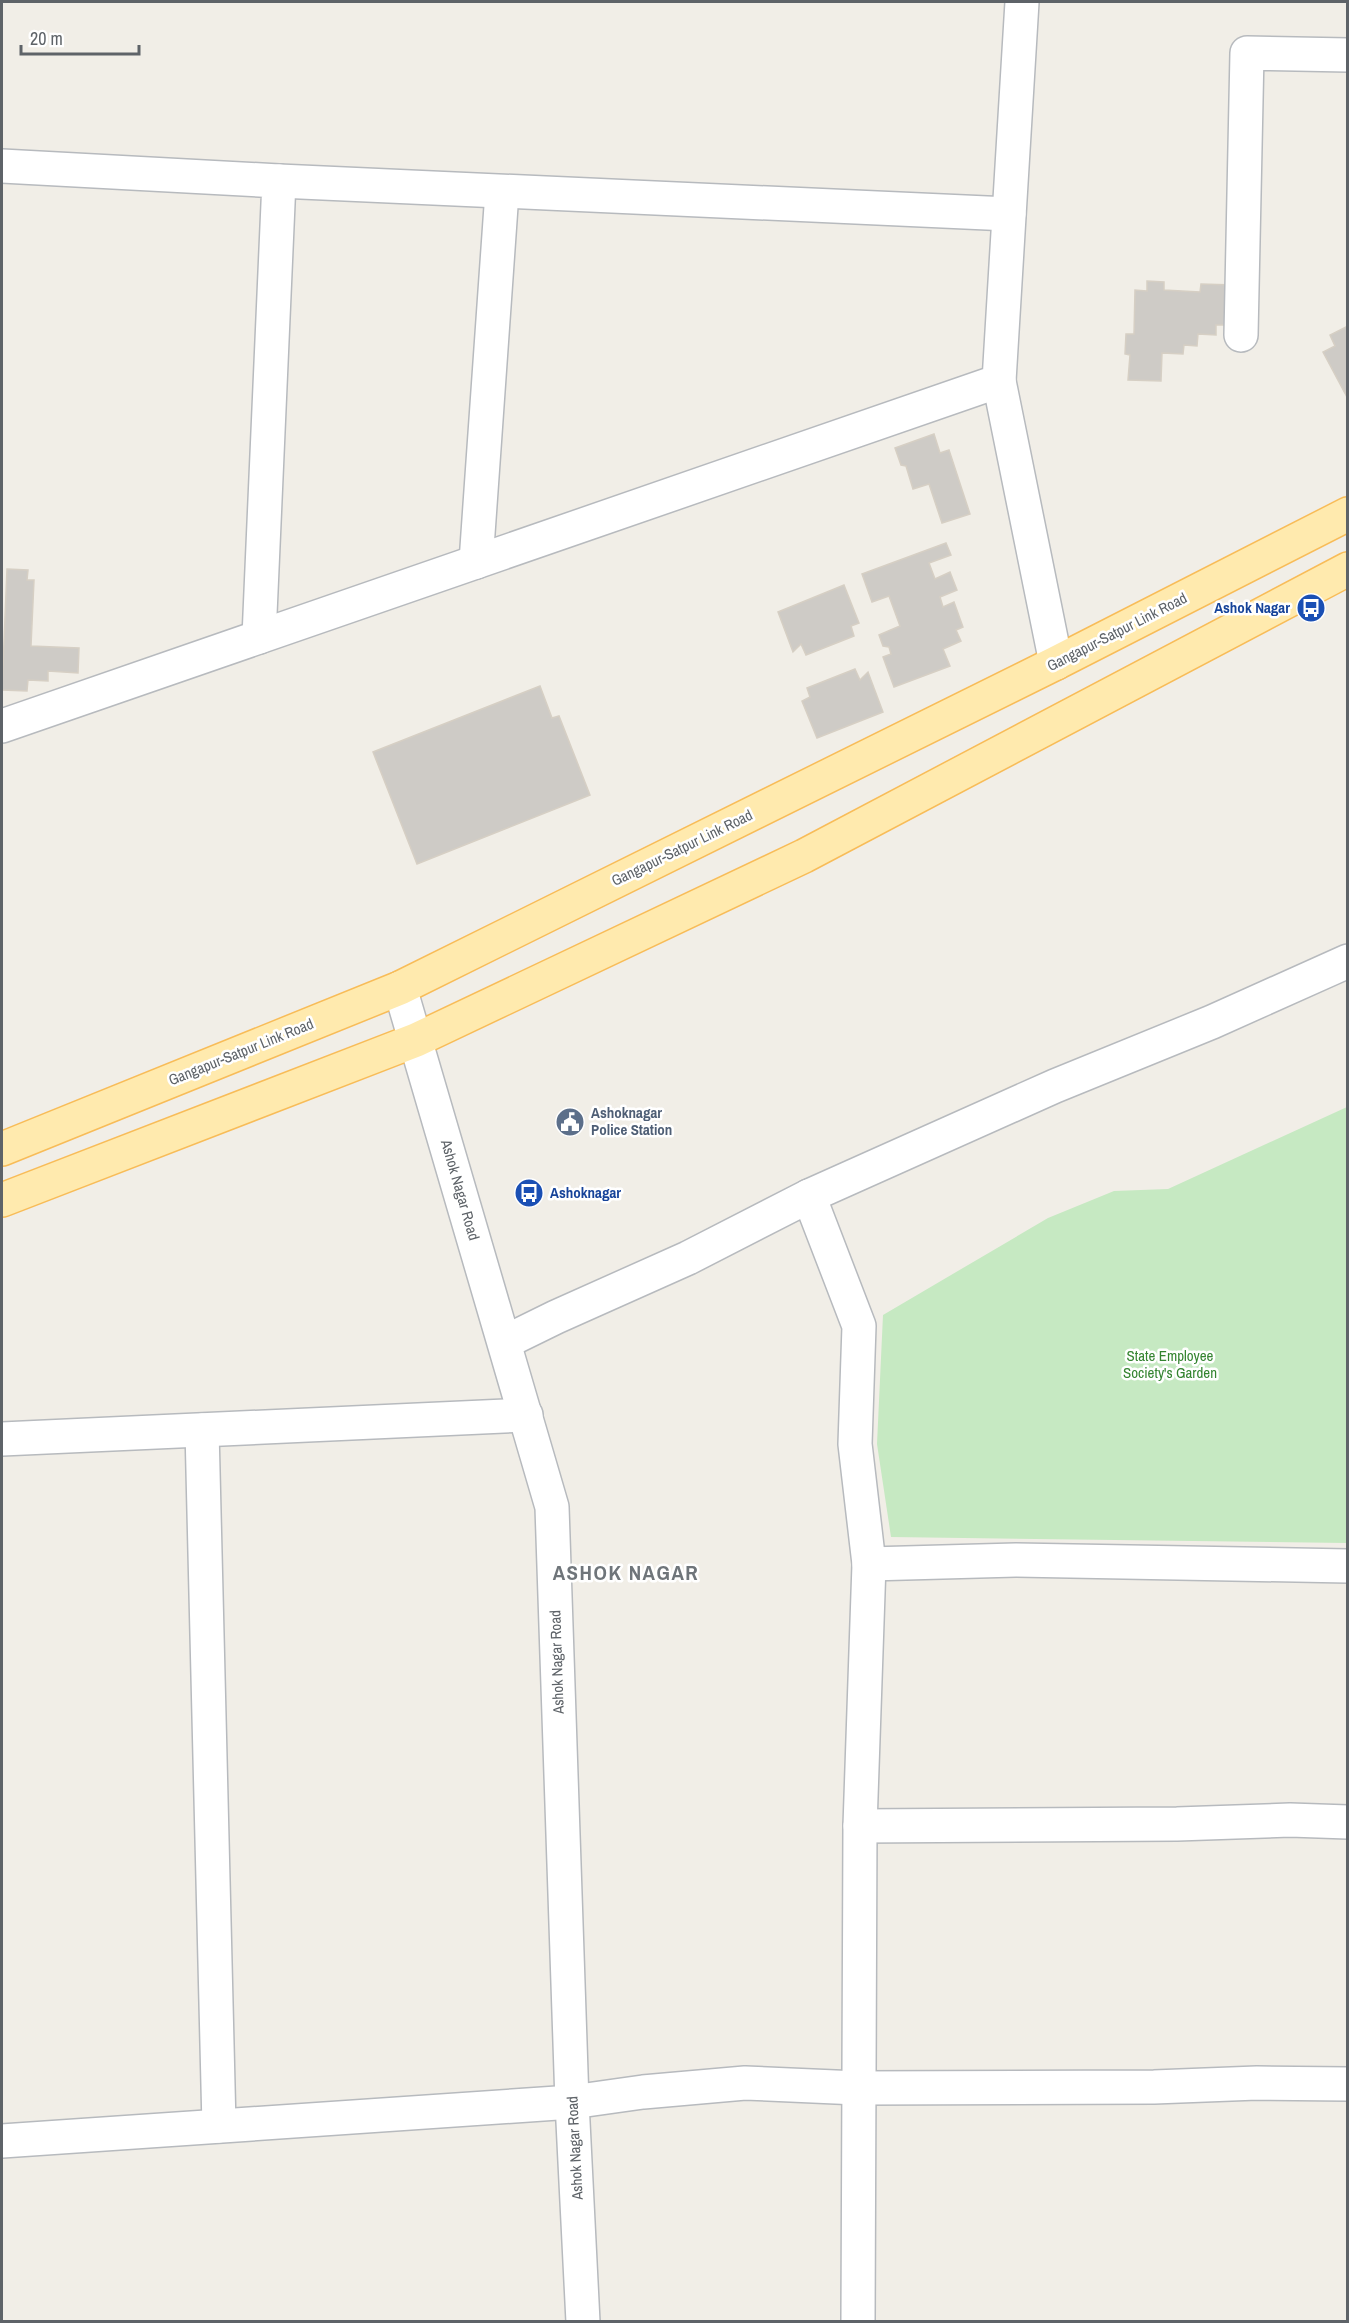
<svg xmlns="http://www.w3.org/2000/svg" width="1349" height="2323" font-family="'Archivo Narrow',sans-serif">
<style>
.green{fill:#c6e9c2}
.building{fill:#cecbc6;stroke:#d6cfc4;stroke-width:1.5}
.lines{fill:none;stroke-linecap:round;stroke-linejoin:round}
.minor-casing{stroke:#b7babe;stroke-width:36}
.major-casing{stroke:#f8bc58;stroke-width:36}
.minor{stroke:#fff;stroke-width:33}
.major{stroke:#ffeaae;stroke-width:33}
.labels{text-anchor:middle;stroke-width:5;stroke-linejoin:round;paint-order:stroke}
.transit-label{font-size:15px;font-weight:bold;fill:#164399;stroke:#fff;text-anchor:end}
.street-label{font-size:15px;fill:#5e6368;stroke:#fff}
.service-label{font-size:15px;font-weight:bold;fill:#4e5e75;stroke:#fff;text-anchor:start}
.park-label{font-size:15px;fill:#348430;stroke:#fff}
.district-label{font-size:21px;font-weight:bold;letter-spacing:1.5px;fill:#6f757a;stroke:#fff}
</style>
<rect width="100%" height="100%" fill="#f1eee7"/>
<polygon class="green" points="1347,1107 1347,1543 891,1537 877,1444 883,1315 1048,1218 1114,1191 1168,1189"/>
<g class="building">
<polygon points="1147,281 1164,282 1164,290 1200,292 1201,284 1234,285 1232,325 1216,325 1216,335 1198,334 1197,346 1184,345 1183,354 1162,353 1161,381 1128,380 1130,355 1125,354 1126,334 1134,334 1135,290 1147,291"/>
<polygon points="1348,326 1348,399 1323,352 1335,346 1330,335"/>
<polygon points="934,434 940,453 949,450 970,514 942,523 929,484 913,489 906,466 901,465 895,448"/>
<polygon points="946,543 951,555 929,563 935,579 950,572 957,590 940,597 943,607 954,602 963,627 956,630 961,641 943,649 950,666 894,687 883,657 891,654 889,647 883,646 879,635 900,626 889,596 872,602 862,574"/>
<polygon points="7,569 28,570 27,580 34,580 31,646 79,648 78,673 48,671 48,681 28,680 27,691 2,690"/>
<polygon points="844,585 859,623 851,626 854,636 806,655 801,644 793,652 778,612"/>
<polygon points="855,669 860,680 868,672 883,712 817,738 802,701 810,697 807,688"/>
<polygon points="540,686 552,718 559,716 590,795 417,864 373,752"/>
</g>
<g class="lines">
<g class="minor-casing">
<g id="minor">
<polyline points="2,166 279,181 259,637"/>
<polyline points="279,181 1009,214"/>
<polyline points="1241,335 1247,53 1348,55"/>
<polyline points="999,381 1056,663"/>
<polyline points="476,562 502,192"/>
<polyline points="2,726 999,381 1022,2"/>
<polyline points="400,988 552,1507 572,2102 583,2322"/>
<polyline points="809,1196 1055,1086 1212,1022 1348,961"/>
<polyline points="505,1342 556,1317 688,1258 809,1196 859,1326 855,1444 869,1564 1016,1560 1348,1566"/>
<polyline points="202,1430 219,2126"/>
<polyline points="2,1439 526,1415"/>
<polyline points="860,1826 1177,1824 1290,1820 1348,1822"/>
<polyline points="2,2141 572,2102 643,2092 745,2083 858,2088 1154,2087 1257,2083 1348,2084"/>
<polyline points="858,2322 860,1826 869,1564"/>
</g>
</g>
<g class="major-casing">
<g id="major">
<polyline points="2,1149 400,988 1056,663 1348,514"/>
<polyline points="2,1200 416,1040 804,856 1348,569"/>
</g>
</g>
<use href="#minor" class="minor"/>
<use href="#major" class="major"/>
</g>
<defs>
<g id="bus-disc" transform="scale(1.5)"><circle r="9.5" fill="#1a4fb4" stroke="#fff"/><path d="M-5-6H5V4H4V6H2V4H-2V6H-4V4H-5ZM-3.5-4V0h7V-4ZM-3.5 1.2v1.5H-2V1.2ZM2 1.2v1.5H3.5V1.2Z" fill="#fff"/></g>
<g id="civic-disc" transform="scale(1.5)"><circle r="9.5" fill="#5c6f8a" stroke="#fff"/><path d="M-.6-6.5H3V-4.5H.6V-3L4-1V1h2V6H-6V1h2V-1L-.6-3ZM-1.2 2.5V6h2.4V2.5Z" fill="#fff"/></g>
</defs>
<g fill-rule="evenodd">
<use href="#bus-disc" x="1311" y="608"/>
<use href="#civic-disc" x="570" y="1122"/>
<use href="#bus-disc" x="529" y="1193"/>
</g>
<g class="labels">
<g class="transit-label">
<text x="1290" y="613">Ashok Nagar</text>
<text x="550" y="1198" text-anchor="start">Ashoknagar</text>
</g>
<g class="street-label">
<text transform="translate(1117 632) rotate(-27)" y="5">Gangapur-Satpur Link Road</text>
<text transform="translate(682 848) rotate(-26)" y="5">Gangapur-Satpur Link Road</text>
<text transform="translate(241 1052) rotate(-22)" y="5">Gangapur-Satpur Link Road</text>
<text transform="translate(460 1190) rotate(74)" y="5">Ashok Nagar Road</text>
<text transform="translate(557 1662) rotate(-92)" y="5">Ashok Nagar Road</text>
<text transform="translate(575 2148) rotate(-93)" y="5">Ashok Nagar Road</text>
</g>
<g class="service-label">
<text x="591" y="1118">Ashoknagar<tspan x="591" dy="17">Police Station</tspan></text>
</g>
<g class="park-label">
<text x="1170" y="1361">State Employee<tspan x="1170" dy="17">Society's Garden</tspan></text>
</g>
<g class="district-label">
<text x="626" y="1580">ASHOK NAGAR</text>
</g>
</g>
<rect width="1349" height="2323" fill="none" stroke="#5e6368" stroke-width="6"/>
<path d="M21 45v9h118v-9" fill="none" stroke="#5e6368" stroke-width="3"/>
<text x="30" y="45" font-size="18" fill="#5e6368" stroke="#ffffff" stroke-width="4.5" paint-order="stroke">20 m</text>
</svg>
